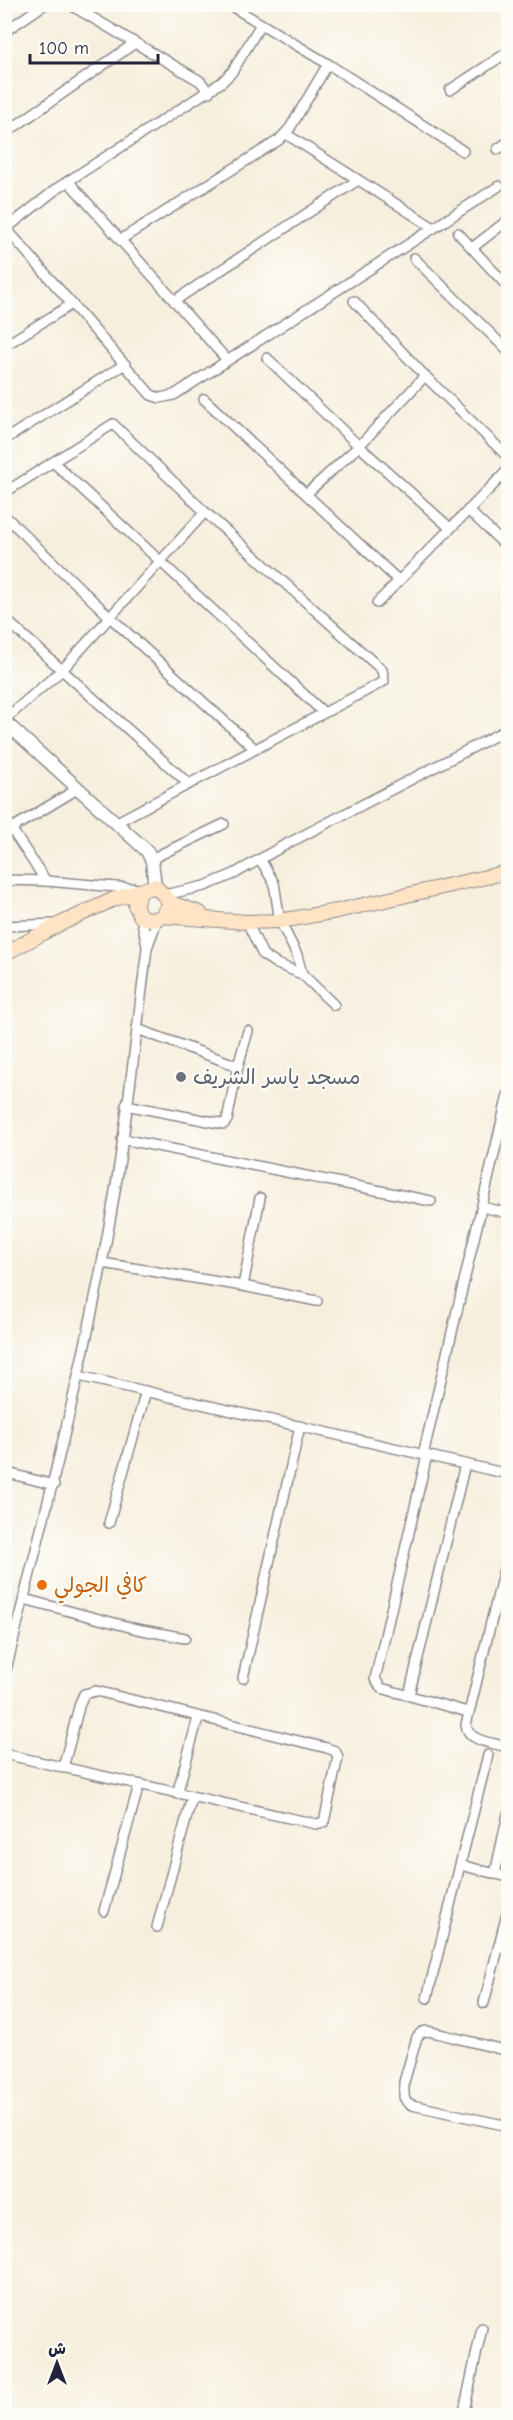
<svg xmlns="http://www.w3.org/2000/svg" width="513" height="2420" font-family="'Comic Neue','Playpen Sans Arabic',sans-serif">
<style>
.lines{fill:none;stroke-linecap:round;stroke-linejoin:round}
.minor-casing{stroke:#8c888c;stroke-width:12}
.tertiary-casing{stroke:#8c888c;stroke-width:15}
.secondary-casing{stroke:#8c888c;stroke-width:16}
.minor{stroke:#fff;stroke-width:9}
.tertiary{stroke:#fff;stroke-width:12}
.secondary{stroke:#fee4c5;stroke-width:14}
.worship-dot{fill:#6b7280;stroke:#fdfcf7;stroke-width:2}
.food-dot{fill:#e8710a;stroke:#fdfcf7;stroke-width:2}
.labels{text-anchor:middle;stroke-width:4.5;stroke-linejoin:round;paint-order:stroke}
.worship-label{font-size:21px;fill:#5b616d;stroke:#fdfcf7;text-anchor:start}
.food-label{font-size:21px;fill:#c56008;stroke:#fdfcf7;text-anchor:start}
</style>
<rect width="100%" height="100%" fill="#fdfcf7"/>
<filter id="ink" filterUnits="userSpaceOnUse"><feTurbulence type="fractalNoise" baseFrequency=".0167" numOctaves="2"/><feDisplacementMap in="SourceGraphic" scale="12" xChannelSelector="R" yChannelSelector="G"/><feConvolveMatrix kernelMatrix="1 2 1 2 8 2 1 2 1" color-interpolation-filters="sRGB"/></filter>
<filter id="wash" filterUnits="userSpaceOnUse"><feTurbulence type="fractalNoise" baseFrequency=".008" numOctaves="4" result="noise"/><feDisplacementMap in="SourceGraphic" scale="24" xChannelSelector="R" yChannelSelector="G"/><feGaussianBlur stdDeviation="1.35" result="paint"/><feColorMatrix in="noise" values="0 0 0 0 0 0 0 0 0 0 0 0 0 0 0 0 0 1.4 0 .05"/><feComposite in="paint" operator="in"/></filter>
<g filter="url(#wash)">
<rect width="100%" height="100%" fill="#f7efdd"/>
</g>
<g filter="url(#ink)">
<g class="lines">
<g class="minor-casing">
<g id="minor">
<polyline points="69,4 200,81 209,92"/>
<polyline points="228,4 328,64 463,151"/>
<polyline points="4,32 45,4"/>
<polyline points="450,90 508,52"/>
<polyline points="4,134 135,43"/>
<polyline points="286,134 434,228"/>
<polyline points="498,149 508,142"/>
<polyline points="68,181 227,360"/>
<polyline points="4,226 151,395 160,398 174,395 499,186"/>
<polyline points="7,228 59,187 222,82 232,72 261,24"/>
<polyline points="458,233 508,287"/>
<polyline points="120,240 279,140 290,128 328,64"/>
<polyline points="472,248 508,220"/>
<polyline points="414,258 508,351"/>
<polyline points="174,301 358,180"/>
<polyline points="354,301 425,376 508,457"/>
<polyline points="4,346 72,304"/>
<polyline points="267,358 359,446 450,528"/>
<polyline points="204,399 399,581"/>
<polyline points="4,440 125,364"/>
<polyline points="53,462 323,712"/>
<polyline points="4,493 113,424 205,512 382,670 384,681 379,684 117,822"/>
<polyline points="306,494 359,446 425,376"/>
<polyline points="468,510 508,548"/>
<polyline points="4,515 111,618 255,749"/>
<polyline points="377,603 508,470"/>
<polyline points="4,618 189,784"/>
<polyline points="4,720 62,670 205,512"/>
<polyline points="12,830 46,881"/>
<polyline points="4,833 79,788"/>
<polyline points="151,859 224,824"/>
<polyline points="260,859 274,883 280,921 297,955 302,974"/>
<polyline points="4,880 46,881 140,889"/>
<polyline points="164,895 205,886 234,874 283,846 508,729"/>
<polyline points="141,917 147,946"/>
<polyline points="247,922 263,955 277,964 302,974 334,1005"/>
<polyline points="4,926 56,924"/>
<polyline points="238,1066 248,1031"/>
<polyline points="126,1105 224,1124 227,1120 238,1066 137,1029"/>
<polyline points="122,1139 431,1201"/>
<polyline points="482,1207 508,1213"/>
<polyline points="102,1263 243,1286 260,1198"/>
<polyline points="243,1286 317,1301"/>
<polyline points="79,1376 508,1474"/>
<polyline points="423,1455 508,1095"/>
<polyline points="427,1455 375,1679 381,1688 468,1712"/>
<polyline points="4,1472 54,1485"/>
<polyline points="109,1523 146,1391"/>
<path d="M508,1553L466,1725C468,1742 494,1743 508,1747"/>
<polyline points="24,1599 137,1629 185,1638"/>
<path d="M4,1678C38,1539 75,1402 102,1263C123,1159 134,1053 147,948L158,918"/>
<polyline points="243,1678 300,1426"/>
<polyline points="409,1695 465,1464"/>
<polyline points="4,1754 316,1824 324,1822 338,1757 335,1751 327,1748 96,1691 84,1694 80,1703 63,1768"/>
<polyline points="177,1794 198,1718"/>
<polyline points="460,1865 488,1755"/>
<polyline points="495,1874 508,1814"/>
<polyline points="104,1911 139,1785"/>
<polyline points="157,1927 192,1797"/>
<polyline points="427,1998 460,1865 508,1877"/>
<polyline points="484,2003 508,1910"/>
<polyline points="508,2051 428,2031 422,2032 417,2037 404,2082 404,2097 407,2102 412,2105 508,2126"/>
<polyline points="463,2416 482,2328"/>
</g>
</g>
<g class="tertiary-casing">
<polyline id="tertiary" points="4,721 147,851 152,861 155,886"/>
</g>
<g class="secondary-casing">
<g id="secondary">
<polyline points="140,893 135,905 141,917 154,920 162,916 166,909"/>
<polyline points="162,916 247,922 280,921 337,911 508,872"/>
<polyline points="4,954 60,924 112,900 155,886 171,903 200,913"/>
</g>
</g>
<use href="#minor" class="minor"/>
<use href="#tertiary" class="tertiary"/>
<use href="#secondary" class="secondary"/>
</g>
</g>
<circle class="worship-dot" cx="181" cy="1077" r="6"/>
<circle class="food-dot" cx="42" cy="1585" r="6"/>
<g class="labels">
<g class="worship-label">
<text x="193" y="1084">مسجد ياسر الشريف</text>
</g>
<g class="food-label">
<text x="54" y="1592">كافي الجولي</text>
</g>
</g>
<rect width="513" height="2420" fill="none" stroke="#fdfcf7" stroke-width="24"/>
<g transform="translate(57 2363)" stroke="#fdfcf7" stroke-width="4.5" paint-order="stroke">
<path d="M0-4.5L10 22L0 15L-10 22Z" fill="#22223b"/>
<text y="-9" font-size="16" font-weight="bold" text-anchor="middle" fill="#22223b">ش</text>
</g>
<path d="M30 54v9h128v-9" fill="none" stroke="#22223b" stroke-width="3"/>
<text x="39" y="54" font-size="18" fill="#22223b" stroke="#fdfcf7" stroke-width="4.5" paint-order="stroke">100 m</text>
</svg>
